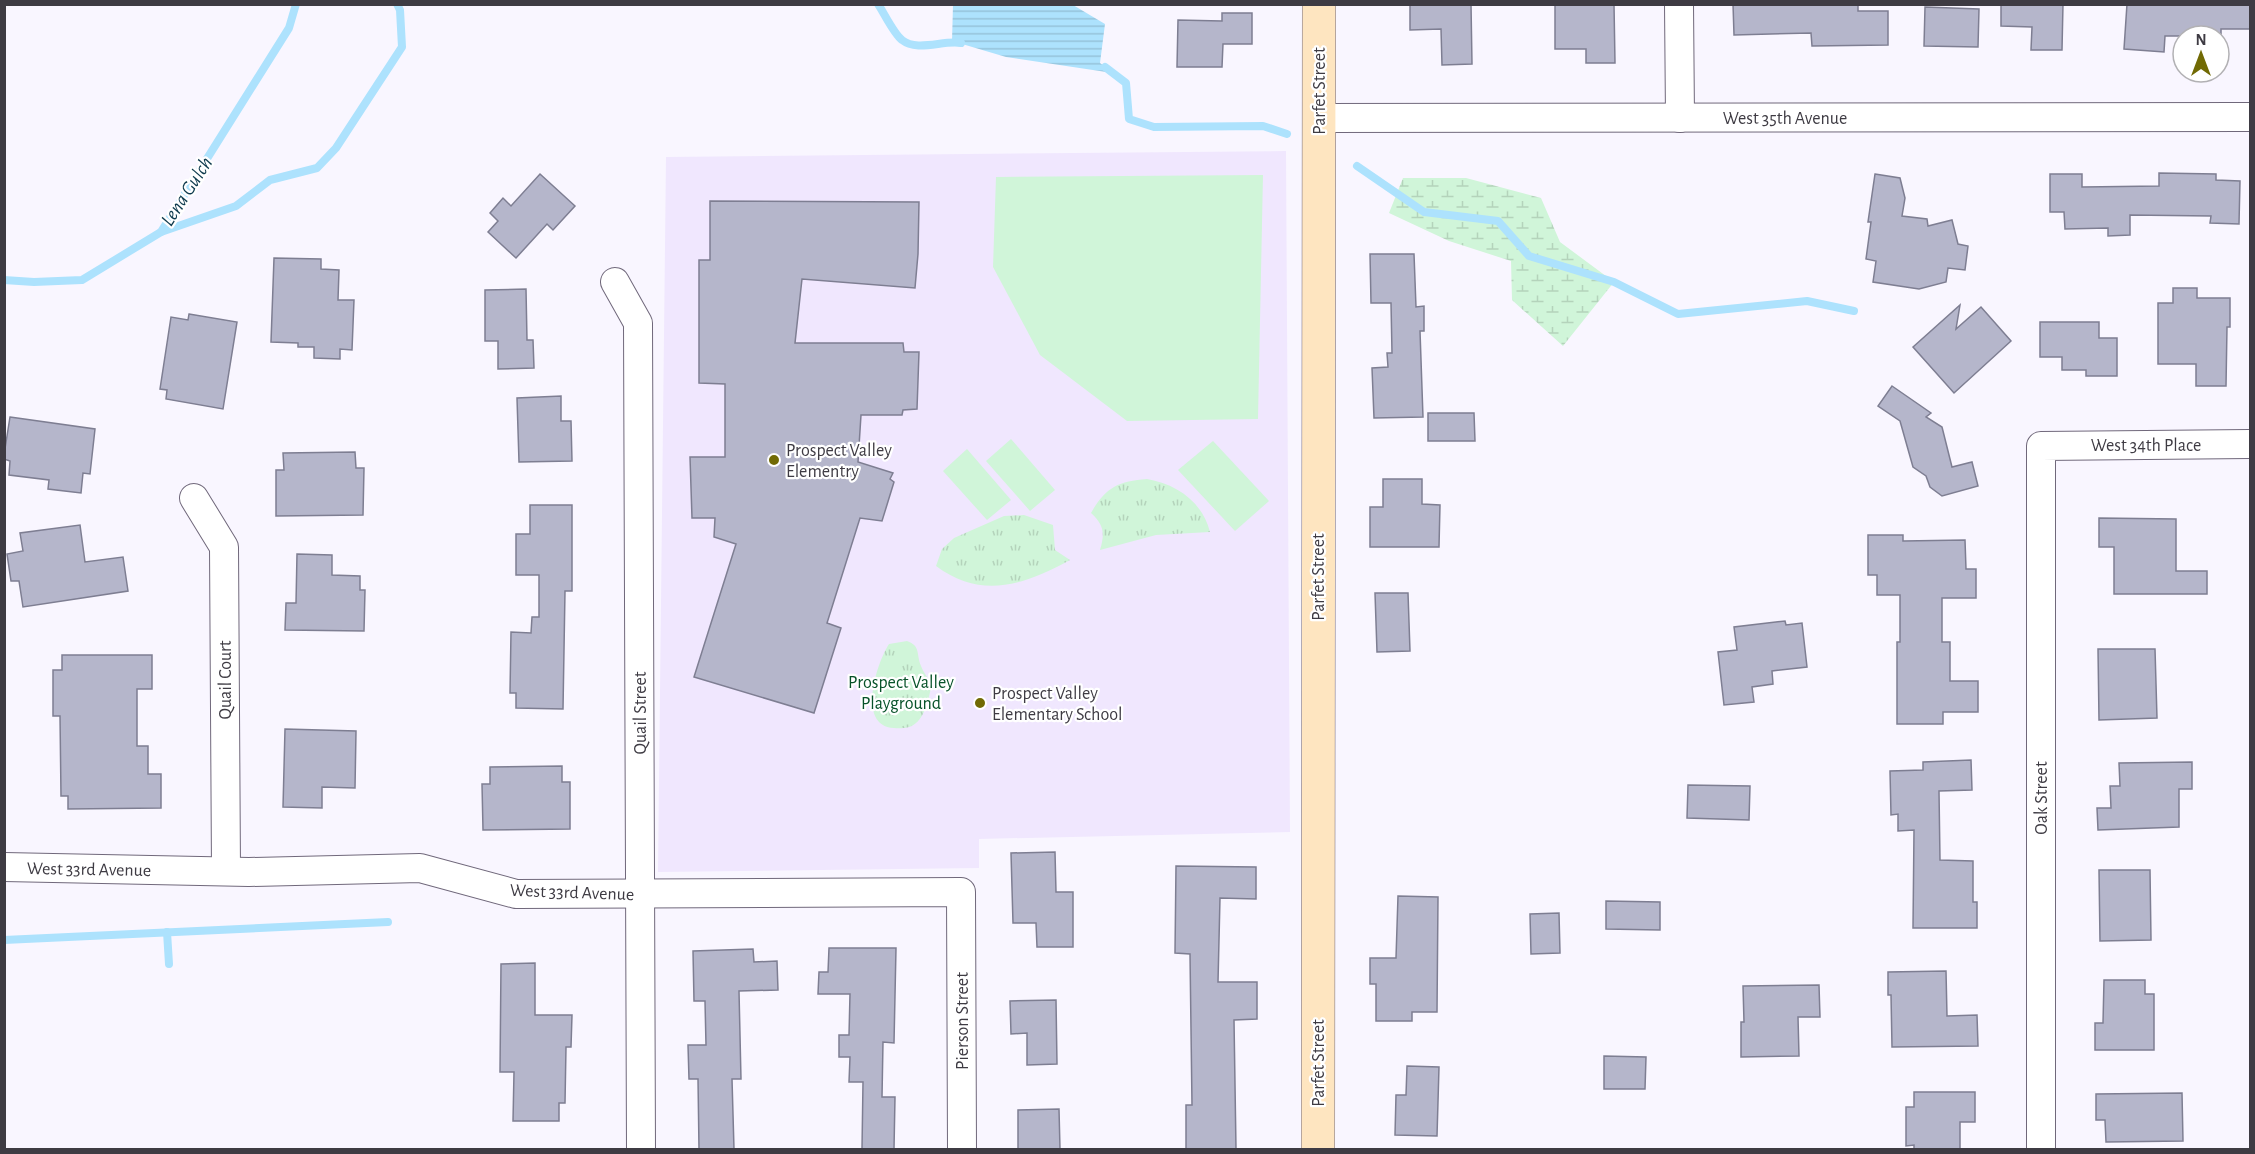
<svg xmlns="http://www.w3.org/2000/svg" width="2255" height="1154" font-family="'Alegreya Sans',sans-serif">
<style>
.built{fill:#f0e7fe}
.grass{fill:url(#grass-tufts)}
.wetland{fill:url(#wetland-marsh)}
.pitch{fill:#d0f5d9}
.water{fill:url(#water-rules)}
.lines{fill:none;stroke-linecap:round;stroke-linejoin:round}
.stream{stroke:#ade2fd;stroke-width:8}
.building{fill:#b5b6cb;stroke:#7e7e92;stroke-width:1.5}
.street-casing{stroke:#70687b;stroke-width:30}
.secondary-casing{stroke:#70687b;stroke-width:34}
.street{stroke:#fff;stroke-width:28}
.secondary{stroke:#fee5c0;stroke-width:33}
.poi-dot{fill:#716a04;stroke:#fff;stroke-width:2}
.labels{text-anchor:middle;stroke-width:4.5;stroke-linejoin:round;paint-order:stroke}
.street-label{font-size:18px;fill:#3e3b43;stroke:#fff}
.poi-label{font-size:18px;fill:#3e3b43;stroke:#fff;text-anchor:start}
.park-label{font-size:18px;fill:#075229;stroke:#fff}
.water-label{font-size:20px;font-style:italic;fill:#0e3a4d;stroke:#fff}
</style>
<defs>
<pattern id="grass-tufts" width="24" height="20" patternUnits="userSpaceOnUse" patternTransform="scale(1.5)"><rect width="24" height="20" fill="#d0f5d9"/><path d="M3 7l-1-3M5 7V3M7 7l1-3M15 17l-1-3M17 17v-4M19 17l1-3" fill="none" stroke="#b4d3bb"/></pattern>
<pattern id="wetland-marsh" width="20" height="14" patternUnits="userSpaceOnUse" patternTransform="scale(1.5)"><rect width="20" height="14" fill="#d0f5d9"/><path d="M1 5h8M5 5V1M11 12h8M15 12V8" fill="none" stroke="#b4d3bb"/></pattern>
<pattern id="water-rules" width="6" height="5" patternUnits="userSpaceOnUse" patternTransform="scale(1.5)"><rect width="6" height="5" fill="#ade2fd"/><path d="M0 2.5h6" fill="none" stroke="#96c3da"/></pattern>
</defs>
<rect width="100%" height="100%" fill="#f9f6ff"/>
<polygon class="built" points="1286,151 1290,832 979,839 979,868 658,872 666,157"/>
<g class="grass">
<path d="M1147,479C1176,484 1202,501 1210,532L1156,535L1100,550C1105,533 1104,525 1091,513C1105,488 1118,481 1147,479Z"/>
<path d="M1024,515L1053,525L1055,550L1070,560C1024,585 982,600 936,566L942,549L954,538L1004,516Z"/>
<path d="M907,641C921,646 916,654 921,666C923,672 928,678 932,684C929,696 926,715 916,723C911,728 901,729 894,728C856,726 877,662 889,644Z"/>
</g>
<polygon class="wetland" points="1403,178 1466,178 1541,198 1560,242 1614,282 1563,346 1512,300 1511,261 1449,241 1389,213"/>
<g class="pitch">
<polygon points="1263,175 1258,419 1127,421 1040,355 993,267 996,177"/>
<polygon points="1011,439 1055,490 1030,511 986,461"/>
<polygon points="1213,441 1269,501 1235,531 1178,470"/>
<polygon points="967,449 1011,500 987,520 943,471"/>
</g>
<polygon class="water" points="953,5 1073,5 1105,24 1100,63 1113,73 1006,57 952,41"/>
<g class="lines">
<g class="stream">
<path d="M878,4C884,13 894,34 902,40C917,52 943,40 961,43"/>
<polyline points="1105,67 1126,83 1129,119 1154,127 1263,126 1287,134"/>
<polyline points="1357,166 1424,212 1498,221 1529,256 1614,282 1678,314 1807,301 1854,311"/>
<polyline points="161,232 236,206 270,180 317,168 336,148 402,47 400,10 397,4"/>
<polyline points="4,280 34,282 82,280 161,232 289,28 296,4"/>
<polyline points="167,932 169,964"/>
<polyline points="4,940 388,922"/>
</g>
</g>
<g class="building">
<polygon points="1410,4 1471,4 1472,64 1442,65 1441,29 1410,30"/>
<polygon points="1555,4 1614,4 1615,63 1586,63 1586,49 1555,49"/>
<polygon points="1733,4 1858,4 1858,11 1888,11 1888,45 1812,46 1811,33 1734,35"/>
<polygon points="2001,4 2063,4 2062,50 2031,50 2032,27 2001,26"/>
<polygon points="2127,4 2250,4 2250,29 2221,29 2221,36 2165,36 2164,52 2124,49"/>
<polygon points="1925,7 1979,9 1978,47 1924,46"/>
<polygon points="1222,13 1252,13 1252,44 1223,44 1222,67 1177,67 1178,20 1222,21"/>
<polygon points="2159,173 2216,174 2216,180 2240,181 2239,224 2210,223 2211,216 2130,215 2130,235 2108,236 2108,228 2065,229 2064,212 2050,212 2050,174 2082,174 2082,187 2159,186"/>
<polygon points="540,174 575,206 553,230 547,224 516,258 488,232 498,221 490,213 503,198 511,206"/>
<polygon points="1875,174 1900,178 1905,198 1902,216 1927,219 1928,226 1952,220 1958,244 1968,246 1965,270 1948,268 1946,282 1919,289 1873,282 1876,261 1866,259 1871,222 1868,222"/>
<polygon points="710,201 919,202 918,254 915,288 802,279 795,343 903,343 904,352 919,352 917,409 903,410 902,415 861,415 858,462 893,473 890,479 894,482 882,521 860,518 827,623 841,628 814,713 694,677 736,544 714,537 715,518 692,518 690,457 725,457 725,384 699,383 699,260 710,260"/>
<polygon points="1370,254 1414,254 1416,307 1424,306 1424,331 1420,331 1423,417 1374,418 1372,368 1388,367 1387,353 1392,353 1391,303 1371,303"/>
<polygon points="274,258 321,259 321,269 339,270 338,300 354,300 352,350 340,349 340,359 314,358 314,347 298,347 298,343 271,342"/>
<polygon points="2173,288 2197,288 2197,298 2230,298 2230,327 2227,327 2226,386 2196,386 2196,364 2158,364 2158,303 2173,303"/>
<polygon points="526,289 527,340 533,340 534,368 498,369 498,341 485,341 485,290"/>
<polygon points="1960,305 1956,329 1981,307 2011,341 1954,393 1913,347"/>
<polygon points="189,314 237,322 223,409 166,399 167,390 160,389 171,317 188,320"/>
<polygon points="2040,322 2099,322 2099,338 2117,338 2117,376 2086,376 2086,370 2062,370 2062,357 2040,357"/>
<polygon points="1892,386 1931,413 1926,417 1942,427 1952,467 1972,462 1978,486 1942,496 1930,487 1926,476 1913,467 1900,421 1878,406"/>
<polygon points="561,396 561,421 571,421 572,461 519,462 517,398"/>
<polygon points="1428,413 1474,413 1475,441 1428,441"/>
<polygon points="10,417 95,429 90,474 83,473 81,493 48,489 49,480 9,475 10,461 4,459 4,455"/>
<polygon points="355,452 356,468 364,468 363,515 276,516 276,470 284,470 283,453"/>
<polygon points="1383,479 1422,479 1422,504 1440,505 1439,547 1370,547 1370,507 1383,507"/>
<polygon points="530,505 572,505 572,591 565,591 563,709 516,708 516,693 510,693 511,632 531,633 532,617 539,617 539,575 516,575 516,534 530,534"/>
<polygon points="2099,518 2176,519 2176,571 2207,571 2207,594 2114,594 2114,547 2099,547"/>
<polygon points="80,525 85,562 123,557 128,591 23,607 19,581 11,581 7,554 23,551 20,533"/>
<polygon points="1868,535 1903,535 1903,541 1965,540 1966,569 1976,569 1976,598 1942,598 1942,642 1950,642 1950,681 1978,681 1978,712 1943,712 1943,724 1897,724 1897,642 1900,642 1900,595 1877,595 1877,575 1868,575"/>
<polygon points="297,554 332,555 332,575 360,576 360,590 365,590 364,631 285,630 286,603 296,603"/>
<polygon points="1375,593 1408,593 1410,651 1377,652"/>
<polygon points="1785,621 1786,625 1802,623 1807,667 1772,671 1773,684 1752,687 1754,702 1724,705 1718,652 1737,650 1734,627"/>
<polygon points="2098,649 2155,649 2157,718 2099,720"/>
<polygon points="62,655 152,655 152,689 137,689 137,746 148,746 148,774 161,774 161,808 68,809 68,796 61,796 60,716 53,716 53,670 62,670"/>
<polygon points="285,729 356,731 355,788 322,787 322,808 283,807"/>
<polygon points="1971,760 1972,790 1939,791 1940,860 1973,861 1973,902 1977,902 1977,928 1913,928 1914,830 1898,831 1898,814 1891,815 1890,771 1923,770 1923,762"/>
<polygon points="2192,762 2192,789 2179,789 2179,827 2098,830 2097,808 2111,808 2110,786 2120,786 2119,763"/>
<polygon points="562,766 562,782 570,782 570,829 483,830 482,784 490,784 490,767"/>
<polygon points="1688,785 1750,786 1749,820 1687,818"/>
<polygon points="1055,852 1056,892 1073,892 1073,947 1037,947 1036,923 1013,923 1011,853"/>
<polygon points="1176,866 1256,867 1256,899 1220,898 1218,982 1257,982 1257,1019 1234,1020 1236,1149 1186,1149 1186,1105 1192,1105 1190,954 1175,953"/>
<polygon points="2099,870 2150,870 2151,940 2100,941"/>
<polygon points="1398,896 1438,897 1437,1012 1412,1012 1412,1021 1376,1021 1376,984 1370,984 1370,958 1396,958"/>
<polygon points="1606,901 1660,902 1660,930 1606,929"/>
<polygon points="1559,913 1560,953 1531,954 1530,914"/>
<polygon points="829,948 896,948 894,1043 883,1042 882,1097 895,1097 894,1149 862,1149 863,1082 849,1082 850,1057 839,1057 839,1035 849,1035 850,994 818,994 819,972 828,972"/>
<polygon points="753,949 754,962 777,961 778,990 739,991 741,1079 732,1079 734,1149 699,1149 698,1079 689,1079 688,1045 706,1045 705,1001 694,1001 693,951"/>
<polygon points="535,963 535,1015 572,1015 571,1047 566,1047 565,1103 559,1103 559,1121 513,1121 514,1072 500,1072 501,964"/>
<polygon points="1946,971 1947,1016 1977,1015 1978,1046 1892,1047 1891,995 1888,995 1888,972"/>
<polygon points="2104,980 2145,980 2145,994 2154,994 2154,1050 2095,1050 2095,1023 2103,1023"/>
<polygon points="1819,985 1820,1017 1798,1017 1799,1056 1741,1057 1741,1022 1744,1022 1743,986"/>
<polygon points="1056,1000 1057,1064 1027,1065 1027,1033 1011,1034 1010,1001"/>
<polygon points="1604,1056 1646,1057 1645,1089 1604,1089"/>
<polygon points="1407,1066 1439,1067 1437,1136 1395,1135 1396,1095 1406,1095"/>
<polygon points="1914,1092 1975,1092 1975,1122 1960,1122 1960,1149 1914,1149 1914,1145 1906,1146 1906,1107 1914,1107"/>
<polygon points="2182,1093 2183,1141 2106,1142 2105,1120 2096,1120 2096,1094"/>
<polygon points="1059,1109 1060,1149 1018,1149 1018,1110"/>
</g>
<g class="lines">
<g class="street-casing">
<g id="street">
<polyline points="1679,4 1680,118"/>
<polyline points="1319,118 2250,117"/>
<polyline points="615,282 638,323 641,1150"/>
<polyline points="194,498 224,547 226,871"/>
<polyline points="4,867 249,872 420,868 516,894 961,892 962,1150"/>
<polyline points="2041,1150 2041,446 2250,444"/>
</g>
</g>
<g class="secondary-casing">
<polyline id="secondary" points="1318,1150 1319,4"/>
</g>
<use href="#street" class="street"/>
<use href="#secondary" class="secondary"/>
</g>
<g class="poi-dot">
<circle cx="774" cy="460" r="6"/>
<circle cx="980" cy="703" r="6"/>
</g>
<g class="labels">
<g class="street-label">
<text transform="translate(1319 91) rotate(-90)" y="6">Parfet Street</text>
<text x="1785" y="124">West 35th Avenue</text>
<text x="2146" y="451">West 34th Place</text>
<text transform="translate(1318 577) rotate(-90)" y="6">Parfet Street</text>
<text transform="translate(225 680) rotate(-90)" y="6">Quail Court</text>
<text transform="translate(640 713) rotate(-90)" y="6">Quail Street</text>
<text transform="translate(2041 798) rotate(-90)" y="6">Oak Street</text>
<text transform="translate(89 869) rotate(1)" y="6">West 33rd Avenue</text>
<text transform="translate(572 892) rotate(2)" y="6">West 33rd Avenue</text>
<text transform="translate(962 1021) rotate(-90)" y="6">Pierson Street</text>
<text transform="translate(1318 1063) rotate(-90)" y="6">Parfet Street</text>
</g>
<g class="poi-label">
<text x="786" y="456">Prospect Valley<tspan x="786" dy="21">Elementry</tspan></text>
<text x="992" y="699">Prospect Valley<tspan x="992" dy="21">Elementary School</tspan></text>
</g>
<g class="park-label">
<text x="901" y="688">Prospect Valley<tspan x="901" dy="21">Playground</tspan></text>
</g>
<g class="water-label">
<text transform="translate(186 191) rotate(-57)" y="7">Lena Gulch</text>
</g>
</g>
<rect width="2255" height="1154" fill="none" stroke="#3e3b43" stroke-width="12"/>
<g transform="translate(2201 54)"><circle r="28" fill="#ffffff" stroke="#b2b1b4" stroke-width="1.5"/>
<path d="M0-4.5L10 22L0 15L-10 22Z" fill="#716a04"/>
<text y="-9" font-size="16" font-weight="bold" text-anchor="middle" fill="#3e3b43">N</text>
</g>
</svg>
